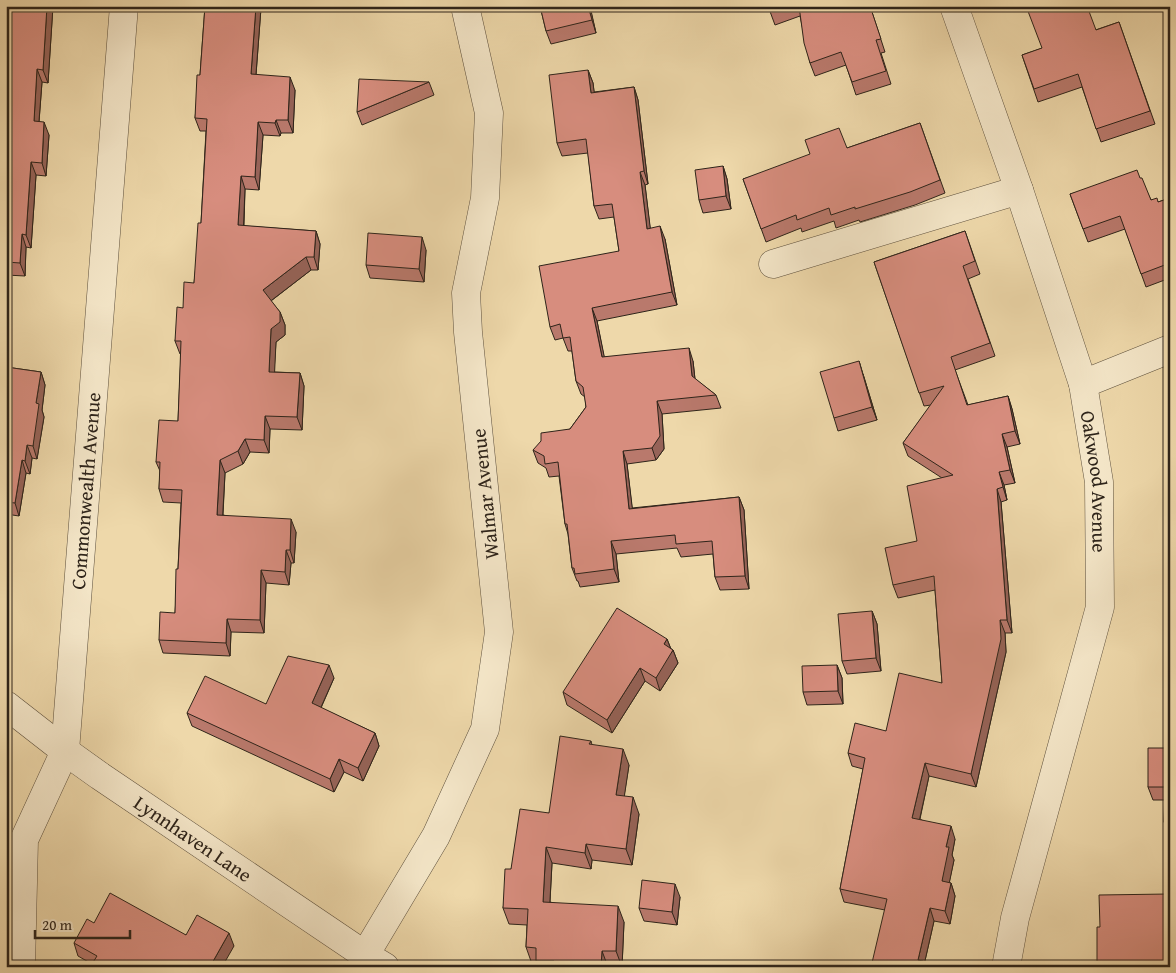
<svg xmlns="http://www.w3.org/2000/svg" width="1176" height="973" font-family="'Gentium Book Plus',serif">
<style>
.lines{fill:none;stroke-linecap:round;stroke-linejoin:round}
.minor-casing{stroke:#5e513e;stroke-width:29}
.minor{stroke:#f4e6c8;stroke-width:28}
.wall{fill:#b9796c;stroke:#2e241a}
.shaded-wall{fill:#966358;stroke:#2e241a}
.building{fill:#d78d7e;stroke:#2e241a}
.labels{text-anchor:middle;stroke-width:5;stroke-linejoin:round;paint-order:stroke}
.street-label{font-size:20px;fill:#2e241a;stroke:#f4e6c8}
</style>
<rect width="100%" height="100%" fill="#eed8aa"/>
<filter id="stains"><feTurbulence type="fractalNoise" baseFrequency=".004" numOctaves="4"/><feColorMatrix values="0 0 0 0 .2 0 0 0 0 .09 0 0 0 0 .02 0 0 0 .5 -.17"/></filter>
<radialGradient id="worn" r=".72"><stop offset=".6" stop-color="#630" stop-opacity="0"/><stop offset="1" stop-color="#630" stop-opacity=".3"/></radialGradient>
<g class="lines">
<g class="minor-casing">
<g id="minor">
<path id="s1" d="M954,6L1019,190L1083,384L1099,482L1100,607L1015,918L1006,967"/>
<polyline points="773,264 1019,190"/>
<polyline points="1083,384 1170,349"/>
<path id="s2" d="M6,705L65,751L100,776L365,955L385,967"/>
<polyline points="365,955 436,836 485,729 499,632 468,332 466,293 485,198 489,113 465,6"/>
<path id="s3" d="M21,967L24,840L65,751L124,6"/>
</g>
</g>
<use href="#minor" class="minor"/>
</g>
<g class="wall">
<polygon points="53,6 48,83 42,82 39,122 49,135 46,176 36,175 31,248 26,247 25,276 6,275 6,15"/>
<polygon points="205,6 284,6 284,10 261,8 256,75 295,90 293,133 281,133 280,136 263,135 259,190 245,189 244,226 316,231 320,244 318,270 311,270 271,301 280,312 285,325 285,335 276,342 274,372 300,373 304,386 302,430 270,429 269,453 250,452 243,464 225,473 223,515 296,532 294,563 291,563 289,585 266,583 264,633 231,632 230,656 163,653 159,640 175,613 178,569 181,503 163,502 159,489 160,471 156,462 178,421 181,354 180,354 175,341 183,308 194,283 201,223 206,131 200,131 195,118 200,75"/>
<polygon points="540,6 595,6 595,7 590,8 596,33 551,44 546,31"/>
<polygon points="768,6 870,6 885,52 881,53 891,84 856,95 846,65 815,76 810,63 800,16 775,25"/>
<polygon points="1119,22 1155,124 1101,142 1082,87 1038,102 1022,55"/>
<polygon points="588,70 593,83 594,92 634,87 638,100 648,184 645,185 650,228 665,239 677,305 597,321 604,357 693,361 695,379 716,395 721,408 662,414 664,449 656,460 627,464 632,508 739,497 744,510 749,589 720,590 715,577 713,554 681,557 677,548 616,554 619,582 580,587 578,581 577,581 572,568 568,534 565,524 559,476 549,477 546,468 538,463 533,450 570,429 586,407 585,397 581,394 576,381 572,351 568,351 563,338 555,340 550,327 619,251 614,217 599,219 594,206 588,153 562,156 557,143"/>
<polygon points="429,82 434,95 362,125 357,112"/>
<polygon points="920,123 945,193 915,205 860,222 859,220 836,228 834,221 802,232 801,228 766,242 743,179 847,148"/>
<polygon points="723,166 727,179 731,209 703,213 699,200"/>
<polygon points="1140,178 1151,200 1158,202 1170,198 1170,278 1146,287 1125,229 1088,242 1070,194"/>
<polygon points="965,231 980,274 968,279 995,356 955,370 968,405 1008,396 1012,409 1020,444 1007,447 1015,483 1004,485 1007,500 1001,502 1012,633 1005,633 1006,652 976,787 929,776 920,819 955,839 952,855 954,860 949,883 951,883 955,896 950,924 934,921 924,965 885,910 844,902 840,889 863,769 852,766 848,753 886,731 942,683 935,590 898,598 893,585 917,541 942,478 908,456 903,443 931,405 924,406 874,262"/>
<polygon points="426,250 424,282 370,278 366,265"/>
<polygon points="6,367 41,372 45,385 42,410 44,417 37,459 32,458 30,474 26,473 19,516 6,514"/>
<polygon points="863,374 877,420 838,431 834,418"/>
<polygon points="872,611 877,624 881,671 847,674 842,661"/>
<polygon points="667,639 671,649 673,650 678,663 660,691 645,681 612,733 567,705 563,692"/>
<polygon points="837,665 842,678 843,704 807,705 803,692"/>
<polygon points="334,678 321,708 375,733 379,746 363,781 344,772 334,792 192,726 187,713 266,704"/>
<polygon points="591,741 592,745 629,765 624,796 639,814 632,865 592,860 591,869 552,863 550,902 624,922 622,967 538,967 537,964 532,964 526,947 527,925 509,924 503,908 511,869 549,813"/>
<polygon points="1170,748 1170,835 1169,835 1164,822 1165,800 1153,800 1148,787"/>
<polygon points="680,897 677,925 644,921 639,908"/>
<polygon points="94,923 186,935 234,946 92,964 78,956 74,943"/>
</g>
<g class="shaded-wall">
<polygon points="47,6 53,6 48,83 43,70"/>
<polygon points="256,6 260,6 261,8 255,87 251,74"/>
<polygon points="588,6 590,6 596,33 592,20"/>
<polygon points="37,69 42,82 38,134 34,121"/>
<polygon points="588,70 593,83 596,106 591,93"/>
<polygon points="290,77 295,90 293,133 288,120"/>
<polygon points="634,87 638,100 648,184 644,171"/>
<polygon points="276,120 281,133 280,136 275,123"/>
<polygon points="44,122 49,135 46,176 42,163"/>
<polygon points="258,122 263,135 259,190 255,177"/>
<polygon points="31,162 36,175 31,248 26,235"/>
<polygon points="723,166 727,179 731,209 726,196"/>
<polygon points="640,172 645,185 652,242 647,229"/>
<polygon points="241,176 245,189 243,238 238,225"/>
<polygon points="660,226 665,239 677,305 672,292"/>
<polygon points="316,231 320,244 318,270 314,257"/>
<polygon points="22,234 26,247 25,276 20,263"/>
<polygon points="422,237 426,250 424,282 419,269"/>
<polygon points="306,257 311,270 268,303 263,290"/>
<polygon points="592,308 597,321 607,370 602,357"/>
<polygon points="280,312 285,325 285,335 276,342 274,385 269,372 271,329"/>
<polygon points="689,348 693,361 696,389 692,376"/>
<polygon points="859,361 863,374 877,420 872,407"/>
<polygon points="41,372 45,385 42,410 44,417 37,459 33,446 36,403"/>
<polygon points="300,373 304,386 302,430 297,417"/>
<polygon points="1008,396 1012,409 1020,444 1015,431"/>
<polygon points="657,401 662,414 664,449 656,460 652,448"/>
<polygon points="265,416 270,429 269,453 264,440"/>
<polygon points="1002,434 1007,447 1015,483 1010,470"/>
<polygon points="245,439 250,452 243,464 238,451"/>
<polygon points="27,445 32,458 30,474 25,461"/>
<polygon points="623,451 627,464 634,522 629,509"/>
<polygon points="22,460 26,473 19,516 15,503"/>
<polygon points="220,460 225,473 222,528 217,515"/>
<polygon points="999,472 1004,485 1007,500 1003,487"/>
<polygon points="997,489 1001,502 1012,633 1007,620"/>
<polygon points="739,497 744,510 749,589 745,576"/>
<polygon points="291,519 296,532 294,563 290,550"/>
<polygon points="611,541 616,554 619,582 614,569"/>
<polygon points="286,550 291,563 289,585 285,572"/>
<polygon points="261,570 266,583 264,633 260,620"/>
<polygon points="872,611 877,624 881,671 876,658"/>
<polygon points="227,619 231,632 230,656 226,643"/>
<polygon points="1000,620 1005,633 1006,652 976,787 971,774"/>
<polygon points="667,639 672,652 673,650 678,663 660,691 656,678 664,644"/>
<polygon points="329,665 334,678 317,716 312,703"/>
<polygon points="837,665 842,678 843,704 838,691"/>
<polygon points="640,668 645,681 612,733 607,720"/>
<polygon points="375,733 379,746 363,781 358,768"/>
<polygon points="623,749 629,765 622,812 616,795"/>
<polygon points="339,759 344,772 334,792 330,779"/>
<polygon points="925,763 929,776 917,831 912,818"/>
<polygon points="633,797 639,814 632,865 626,849"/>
<polygon points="951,826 955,839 952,855 954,860 947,894 942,881 946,847"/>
<polygon points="586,844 592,860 591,869 585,853"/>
<polygon points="546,847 552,863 549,918 543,902"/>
<polygon points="951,883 955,896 950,924 945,911"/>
<polygon points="675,884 680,897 677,925 672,912"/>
<polygon points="1168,894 1170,900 1170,924 1168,920"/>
<polygon points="618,906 624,922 622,967 616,951"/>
<polygon points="930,908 934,921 924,965 925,967 920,967 918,960"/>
<polygon points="229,933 234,946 222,967 212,967 211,965"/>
<polygon points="602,951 608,967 601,967"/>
</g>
<g class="building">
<polygon points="7,6 47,6 43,70 37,69 34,121 44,122 42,163 31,162 26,235 22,234 20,263 6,262"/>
<polygon points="205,6 256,6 251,74 290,77 288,120 276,120 275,123 258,122 255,177 241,176 238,225 316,231 314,257 306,257 263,290 280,312 280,322 271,329 269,372 300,373 297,417 265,416 264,440 245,439 238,451 220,460 217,515 291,519 290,550 286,550 285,572 261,570 260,620 227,619 226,643 159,640 160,612 175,613 176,569 178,569 182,490 159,489 160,462 156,462 159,420 178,421 181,341 175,341 177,307 183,308 184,282 194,283 198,223 201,223 207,119 195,118 197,75 200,75"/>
<polygon points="540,6 588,6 592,20 546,31"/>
<polygon points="768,6 786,6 770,12"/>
<polygon points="799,6 870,6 881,39 876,40 886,71 852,82 841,52 810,63 804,43"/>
<polygon points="1026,6 1087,6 1096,30 1119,22 1150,111 1096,129 1078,74 1034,89 1022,55 1042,48"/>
<polygon points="588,70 591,93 634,87 644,171 640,172 647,229 660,226 672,292 592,308 602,357 689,348 692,376 716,395 657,401 660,436 652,448 623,451 629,509 739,497 745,576 715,577 712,541 676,544 675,535 611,541 614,569 575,574 574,568 572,568 567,524 565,524 558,462 545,464 544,456 533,450 541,441 541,433 570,429 586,407 583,387 576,381 570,337 563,338 560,324 550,327 539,266 619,251 612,204 594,206 586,139 557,143 549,75"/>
<polygon points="359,79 429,82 357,112"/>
<polygon points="920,123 940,180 910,192 855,209 855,207 831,215 829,208 797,220 796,215 761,229 743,179 810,154 805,140 839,128 847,148"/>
<polygon points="723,166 726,196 699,200 695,170"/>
<polygon points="1137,170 1140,178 1142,178 1151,200 1157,198 1158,202 1170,198 1170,263 1141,274 1120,216 1083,229 1070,194"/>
<polygon points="965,231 975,261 963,266 990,343 951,357 967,405 1008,396 1015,431 1002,434 1010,470 999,472 1003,487 997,489 1007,620 1000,620 1001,639 971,774 925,763 912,818 951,826 946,847 949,847 942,881 951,883 945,911 930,908 918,960 923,961 922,967 871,967 887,899 840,889 865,758 848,753 855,723 886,731 899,673 942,683 934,576 893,585 885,548 917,541 907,486 953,475 903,443 944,386 919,393 874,262"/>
<polygon points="368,233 422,237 419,269 366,265"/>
<polygon points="859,361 872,407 834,418 820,372"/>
<polygon points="6,367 41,372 36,403 39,404 33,446 27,445 25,461 22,460 15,503 6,502"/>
<polygon points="617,608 667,639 664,644 673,650 656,678 640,668 607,720 563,692"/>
<polygon points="872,611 876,658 842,661 838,614"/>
<polygon points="288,656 329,665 312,703 375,733 358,768 339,759 330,779 187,713 205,676 266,704"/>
<polygon points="837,665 838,691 803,692 802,666"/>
<polygon points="560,736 591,741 589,744 623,749 616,795 633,797 626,849 586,844 585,853 546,847 543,902 618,906 616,951 602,951 601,967 554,967 554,961 536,961 536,948 526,947 528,909 503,908 505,869 511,869 520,809 549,813"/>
<polygon points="1148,748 1170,748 1170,822 1164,822 1165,787 1148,787"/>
<polygon points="642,880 675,884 672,912 639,908"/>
<polygon points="110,893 186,935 197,915 229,933 211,965 215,967 90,967 97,956 74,943 87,919 94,923"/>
<polygon points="1168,894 1168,920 1170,921 1170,967 1097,967 1097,927 1100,927 1099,895"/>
</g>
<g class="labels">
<g class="street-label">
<text dy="7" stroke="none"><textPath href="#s1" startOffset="498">Oakwood Avenue</textPath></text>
<text dy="7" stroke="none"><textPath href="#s3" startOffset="486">Commonwealth Avenue</textPath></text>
<text transform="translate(485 494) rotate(-96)" y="7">Walmar Avenue</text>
<text dy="7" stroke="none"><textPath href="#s2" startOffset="230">Lynnhaven Lane</textPath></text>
</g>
</g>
<rect width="1176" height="973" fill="none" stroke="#eed8aa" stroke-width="25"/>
<rect x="8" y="8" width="1161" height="958" fill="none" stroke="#2e241a" stroke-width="2.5"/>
<rect x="12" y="12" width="1151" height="948" fill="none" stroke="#2e241a"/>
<path d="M35 930v8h95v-8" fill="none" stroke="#2e241a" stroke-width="2.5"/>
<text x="42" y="930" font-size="15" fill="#2e241a" stroke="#f4e6c8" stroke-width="4" paint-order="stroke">20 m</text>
<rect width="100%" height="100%" filter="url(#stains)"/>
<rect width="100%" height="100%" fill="url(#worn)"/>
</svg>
